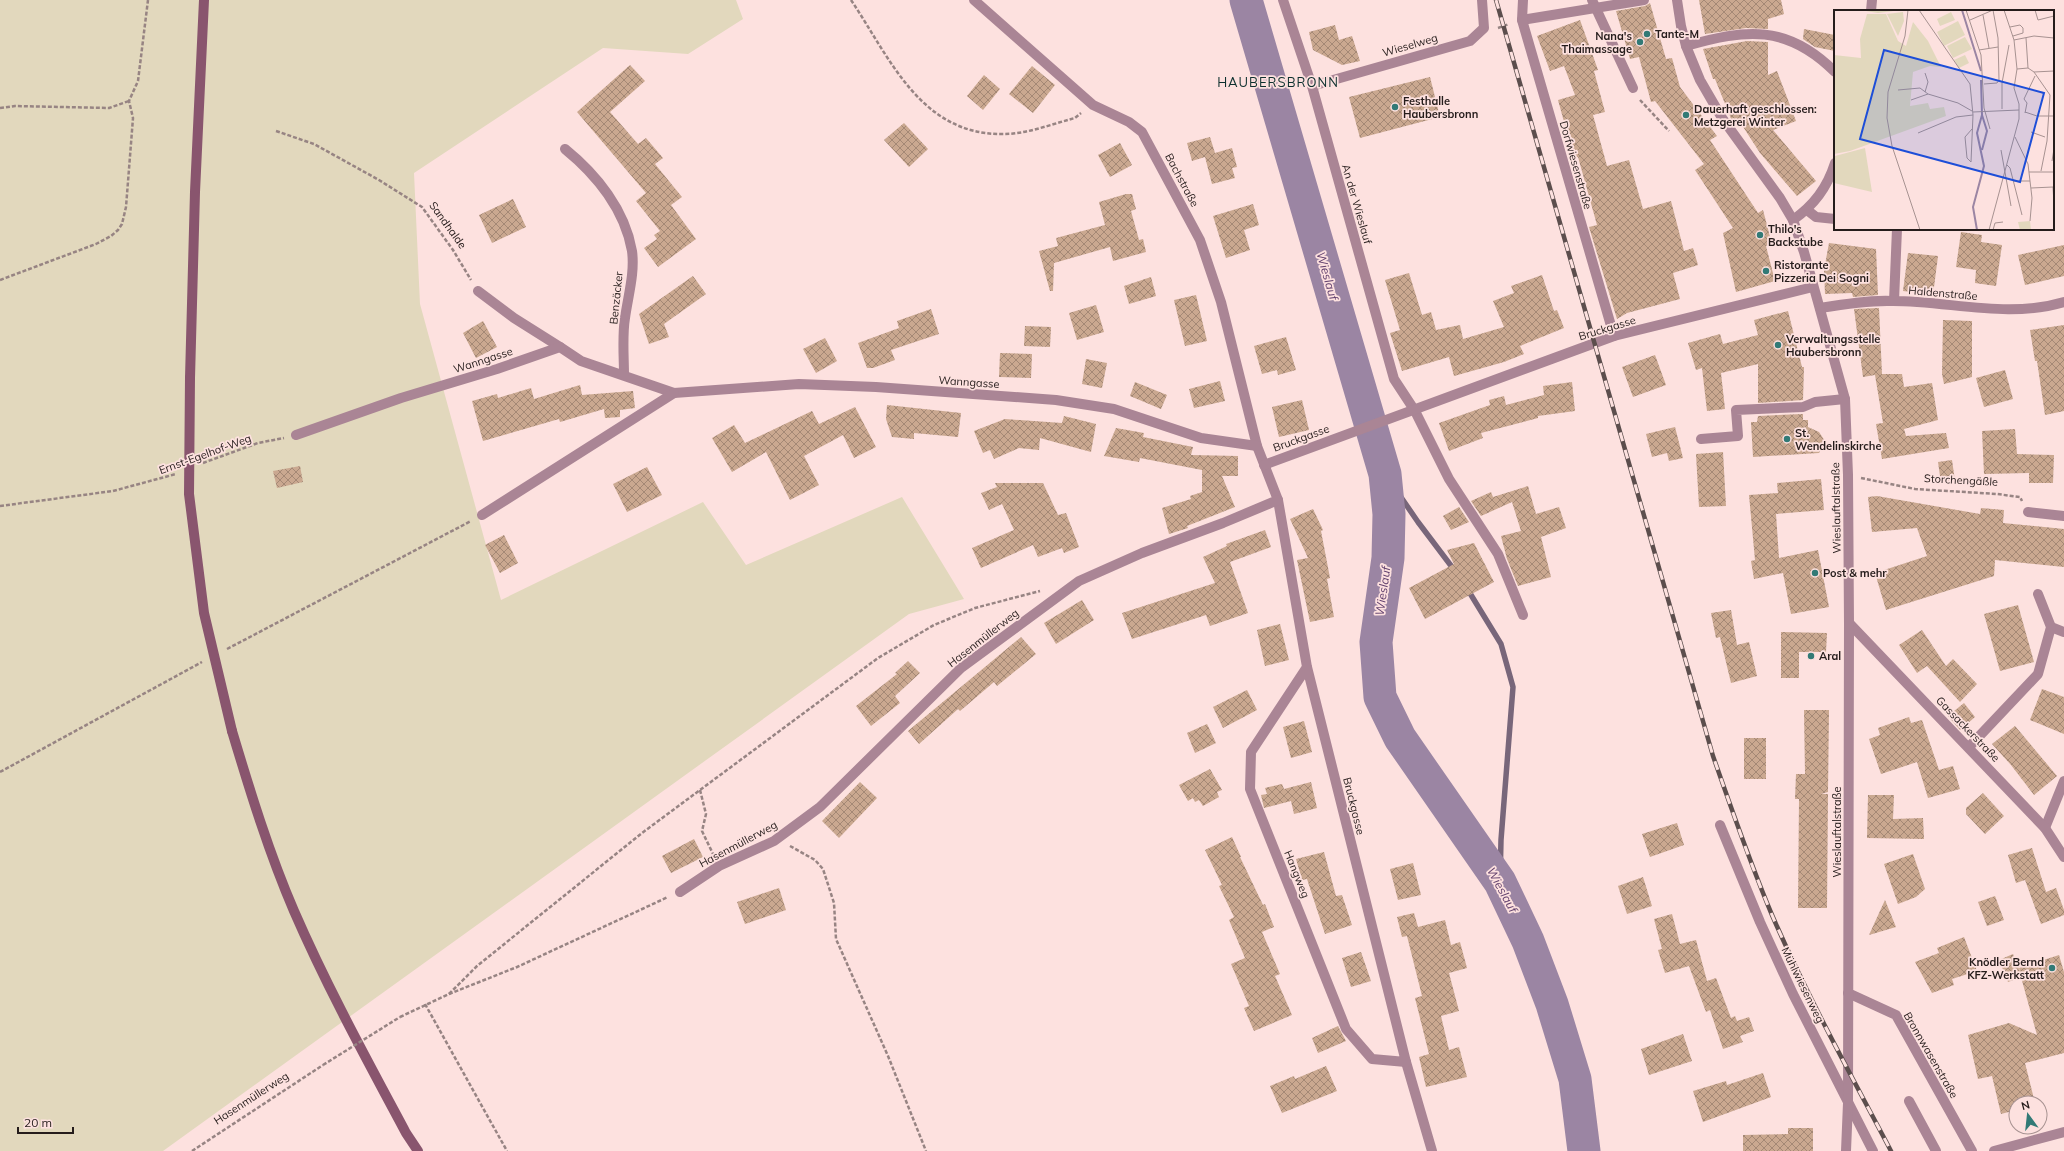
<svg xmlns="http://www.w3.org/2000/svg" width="2064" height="1151" font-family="Mulish,sans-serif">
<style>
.green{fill:#e2d8bd}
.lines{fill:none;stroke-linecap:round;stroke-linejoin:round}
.stream{stroke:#78667a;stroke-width:5.5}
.river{stroke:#9b85a3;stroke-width:33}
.building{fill:url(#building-cross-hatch)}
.path{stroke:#978483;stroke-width:2.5;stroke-dasharray:4 2;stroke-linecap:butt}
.service{stroke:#aa8595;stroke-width:10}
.minor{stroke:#aa8595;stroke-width:10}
.tertiary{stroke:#aa8595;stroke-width:10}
.secondary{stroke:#89556e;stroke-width:10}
.rail-casing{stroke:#5c4e4d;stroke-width:4.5}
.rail{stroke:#fde1df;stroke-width:3;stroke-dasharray:9;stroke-linecap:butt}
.path-bridge{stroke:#978483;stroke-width:2.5;stroke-dasharray:4 2;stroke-linecap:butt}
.secondary-bridge{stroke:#89556e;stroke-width:10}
.poi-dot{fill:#327a76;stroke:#fde1df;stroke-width:1.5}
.labels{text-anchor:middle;stroke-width:3.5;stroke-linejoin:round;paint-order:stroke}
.poi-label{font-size:11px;font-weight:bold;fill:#251c1b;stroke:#fde1df;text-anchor:start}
.street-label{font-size:11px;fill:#251c1b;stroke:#fde1df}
.water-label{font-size:12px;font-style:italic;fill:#61406d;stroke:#fde1df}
.quarter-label{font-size:13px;letter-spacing:1px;fill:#0d302e;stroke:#fde1df}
.inset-river{fill:none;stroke:#9b85a3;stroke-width:2}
.inset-road{fill:none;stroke:#a79291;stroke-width:1}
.view{fill:#1d4ed8;fill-opacity:0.15;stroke:#1d4ed8;stroke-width:2}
.inset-edge{fill:none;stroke:#251c1b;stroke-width:2}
</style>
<defs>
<pattern id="building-cross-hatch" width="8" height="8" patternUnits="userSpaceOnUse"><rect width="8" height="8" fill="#caa890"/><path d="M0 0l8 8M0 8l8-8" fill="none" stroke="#a48875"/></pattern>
</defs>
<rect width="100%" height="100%" fill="#fde1df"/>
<polygon class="green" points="0,0 736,0 743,19 688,54 603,48 414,173 420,304 501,600 703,502 746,565 902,497 964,599 909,614 163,1151 0,1151"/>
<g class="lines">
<g class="stream">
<polyline points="1385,474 1418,522 1455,571"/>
<polyline points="1468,590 1501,644 1513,687 1501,840 1500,882"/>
</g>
<polyline class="river" points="1246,0 1385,474 1389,514 1388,558 1376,642 1380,697 1400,738 1500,882 1528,941 1552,1004 1575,1079 1584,1151"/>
</g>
<g class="building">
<polygon points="1699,0 1781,0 1784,14 1768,19 1768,29 1746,28 1705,34"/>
<polygon points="1650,3 1666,59 1672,58 1680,87 1717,136 1710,140 1758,213 1763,210 1772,244 1766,246 1775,281 1736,292 1723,233 1733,228 1695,170 1704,164 1655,101 1651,102 1639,57 1630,59 1616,11 1645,6"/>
<polygon points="1580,20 1598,70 1594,71 1605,112 1593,115 1607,166 1629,160 1643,209 1671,201 1684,251 1693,248 1698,265 1673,273 1680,299 1627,313 1617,319 1589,227 1597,225 1578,157 1574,158 1558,100 1575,95 1564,66 1550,71 1537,36"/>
<polygon points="1335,25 1339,40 1352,36 1360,61 1342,65 1313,50 1309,32"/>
<polygon points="1804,29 1835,35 1835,51 1815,47 1803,39"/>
<polygon points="1747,41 1768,42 1768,75 1777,71 1796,121 1773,130 1816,181 1797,196 1760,153 1738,119 1733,123 1732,121 1715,79 1713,79 1703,49"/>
<polygon points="630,65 645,81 610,112 638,144 646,138 663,158 655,164 682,197 671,205 696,239 658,267 644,248 657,239 654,235 660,231 636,201 646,193 577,112"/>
<polygon points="1032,66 1055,85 1033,113 1009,94"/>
<polygon points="984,75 1000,89 983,110 967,96"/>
<polygon points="1430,77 1440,117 1360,138 1349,97"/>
<polygon points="904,123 928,149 909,167 884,140"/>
<polygon points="1210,137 1215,153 1232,148 1237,167 1232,168 1235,178 1212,184 1205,157 1192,161 1187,143"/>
<polygon points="1120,143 1132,165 1110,177 1098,155"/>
<polygon points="1126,194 1132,194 1136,209 1131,211 1139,240 1143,239 1146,252 1113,261 1110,247 1054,263 1053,291 1050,291 1039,251 1058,246 1056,238 1105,225 1099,202"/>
<polygon points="513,199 526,227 492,243 479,215"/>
<polygon points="1253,204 1259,225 1244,230 1250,250 1226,258 1213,216"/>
<polygon points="1961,232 1982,235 1981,242 2002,245 1996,286 1975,283 1976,270 1956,267"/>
<polygon points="1829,243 1876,249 1878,295 1853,297 1852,293 1825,294 1824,270"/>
<polygon points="2064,245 2064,276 2025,285 2018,255"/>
<polygon points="1908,253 1938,256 1933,295 1903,291"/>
<polygon points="1409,273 1422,315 1431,312 1436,330 1460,325 1463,339 1504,327 1493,301 1514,293 1511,286 1542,275 1554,311 1557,310 1564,328 1520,346 1524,354 1504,362 1454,376 1449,357 1402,371 1390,333 1400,330 1385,280"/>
<polygon points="693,276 706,294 664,324 669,337 649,344 639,314"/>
<polygon points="1151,277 1156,296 1129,304 1124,286"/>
<polygon points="1196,295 1207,341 1185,346 1174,300"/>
<polygon points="1096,305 1104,332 1077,340 1069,313"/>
<polygon points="1879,308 1882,374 1902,374 1904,387 1932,383 1938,420 1904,429 1906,436 1946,433 1949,448 1882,459 1876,424 1883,423 1875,375 1863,377 1854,309"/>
<polygon points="931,309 939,334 891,350 895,360 873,368 867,368 858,343 899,328 897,321"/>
<polygon points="1788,311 1802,367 1804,367 1803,400 1758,403 1758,364 1721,373 1725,409 1707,411 1702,368 1696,370 1688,343 1720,334 1723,344 1758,335 1754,320"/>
<polygon points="1943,320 1972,321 1972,377 1944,384 1942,374"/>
<polygon points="483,321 497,347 476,358 463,333"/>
<polygon points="2064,325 2064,411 2045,415 2037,361 2035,361 2030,330"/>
<polygon points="1025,326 1051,327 1050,347 1024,346"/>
<polygon points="1286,337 1296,370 1278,375 1277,370 1262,374 1254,346"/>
<polygon points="825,338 837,361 816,373 803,349"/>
<polygon points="1000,353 1032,354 1031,378 999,377"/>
<polygon points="1655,355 1666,385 1633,397 1622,367"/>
<polygon points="1086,359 1107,363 1102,388 1082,384"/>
<polygon points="2005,370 2013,399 1984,407 1976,378"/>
<polygon points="1220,381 1225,401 1194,408 1189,389"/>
<polygon points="1135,382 1167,395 1161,409 1130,396"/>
<polygon points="1572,382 1575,411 1538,416 1538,418 1481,433 1483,438 1449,451 1439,423 1490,405 1489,400 1504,396 1506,405 1544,395 1543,386"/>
<polygon points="580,385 582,395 633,391 635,408 620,410 620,417 605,418 604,409 560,422 559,419 483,441 472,401 497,394 498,398 531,388 534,399"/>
<polygon points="1302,400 1309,430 1279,437 1272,407"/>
<polygon points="887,405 961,413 958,437 914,433 914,439 892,437 886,419"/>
<polygon points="855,407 876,447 854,458 843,435 804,456 819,485 790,500 766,452 732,472 712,438 734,425 745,443 812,411 819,424"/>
<polygon points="1803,414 1803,420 1808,420 1808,427 1819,432 1825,441 1819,453 1753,457 1751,422 1757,422 1758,416"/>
<polygon points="1064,416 1096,424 1091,452 1040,438 1039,450 1019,448 994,459 990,450 983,453 974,431 1005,419 1062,423"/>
<polygon points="1675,427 1683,458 1669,461 1667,453 1652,457 1646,434"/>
<polygon points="1116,428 1144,433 1143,437 1193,447 1191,455 1238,456 1238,476 1222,476 1235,507 1187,526 1188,528 1169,534 1162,508 1191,499 1190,496 1202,492 1202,470 1140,458 1139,462 1104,456"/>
<polygon points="2015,429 2017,454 2054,455 2053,483 2029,483 2029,473 1984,474 1982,431"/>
<polygon points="1723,452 1726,506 1699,507 1696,454"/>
<polygon points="1952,460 1955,481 1941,483 1938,462"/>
<polygon points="300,466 303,482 277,488 273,471"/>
<polygon points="647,467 662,495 627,512 613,484"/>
<polygon points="1821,479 1824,510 1776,514 1779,558 1818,550 1829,607 1791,614 1783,573 1754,579 1751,561 1755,560 1749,495 1778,493 1777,483"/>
<polygon points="995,483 1043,483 1058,515 1066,513 1079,547 1064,553 1062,548 1038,557 1033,545 981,568 972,548 1014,530 1002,504 989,510 981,493 997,487"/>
<polygon points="1528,486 1536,514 1559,507 1566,528 1541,537 1551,577 1518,586 1507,559 1501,536 1521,531 1512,502 1481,516 1471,501 1491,492 1493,497"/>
<polygon points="1877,496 1980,514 1981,508 2004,510 2003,523 2064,529 2064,567 1995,560 1994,576 1886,610 1875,573 1927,556 1917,528 1872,532 1868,497"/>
<polygon points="1459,507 1469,522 1451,530 1443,516"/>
<polygon points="1313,509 1323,530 1321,531 1330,578 1327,579 1334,617 1310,622 1297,560 1308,558 1290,519"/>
<polygon points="1265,530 1271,547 1230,562 1248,613 1210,626 1206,615 1132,639 1122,613 1215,583 1203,557 1227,546 1226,544"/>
<polygon points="504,535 518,563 500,573 485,545"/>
<polygon points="1474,543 1494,582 1425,619 1409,588 1454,564 1447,550"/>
<polygon points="1082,600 1094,620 1056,644 1044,623"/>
<polygon points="2018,605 2034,662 2000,671 1984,614"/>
<polygon points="1731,610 1737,645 1749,642 1757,676 1731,683 1720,637 1716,638 1711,613"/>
<polygon points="1280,624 1289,660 1265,666 1257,630"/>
<polygon points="1922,630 1946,666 1953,659 1977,684 1960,702 1927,666 1917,673 1899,645"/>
<polygon points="1781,632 1827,633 1826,652 1799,652 1799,678 1781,678"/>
<polygon points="1021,637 1036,654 997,686 994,682 960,711 958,709 919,744 908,731"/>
<polygon points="908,661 920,673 895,696 900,703 871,726 856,706 897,674 895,673"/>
<polygon points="2042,689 2064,697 2064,734 2030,720"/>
<polygon points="1247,690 1257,710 1223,728 1213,707"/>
<polygon points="1964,703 1975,717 1960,730 1948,716"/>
<polygon points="1804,710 1829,710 1828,792 1821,794 1828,794 1827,908 1798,908 1799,799 1795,799 1796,774 1805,774"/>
<polygon points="1909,717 1911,723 1922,720 1939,770 1953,766 1960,789 1928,798 1917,762 1881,774 1869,739 1880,735 1878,728"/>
<polygon points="1304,721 1312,752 1291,758 1283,727"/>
<polygon points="1207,724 1216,743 1195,753 1187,733"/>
<polygon points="2015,726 2057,776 2034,795 2011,765 1992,744"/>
<rect x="1744" y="738" width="22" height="41"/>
<polygon points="1210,769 1222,790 1217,792 1219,797 1203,806 1199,800 1195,802 1193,798 1188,801 1179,785"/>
<polygon points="860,782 877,798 839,838 822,821"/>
<polygon points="1311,782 1317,808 1294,814 1291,801 1264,808 1261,795 1267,794 1265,788 1282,784 1284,789"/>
<polygon points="1983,793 2004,816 1985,834 1966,814 1966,808"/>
<polygon points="1868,795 1894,795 1893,819 1923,818 1924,839 1867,838"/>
<polygon points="1677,823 1684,845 1650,857 1642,834"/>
<polygon points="1232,837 1241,857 1240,857 1263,905 1265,904 1274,927 1262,932 1280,974 1275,976 1292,1015 1254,1031 1244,1008 1249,1006 1231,964 1245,958 1229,920 1234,917 1219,886 1222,885 1205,850"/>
<polygon points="694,839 703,857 671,873 662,856"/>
<polygon points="2032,848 2046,892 2056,888 2064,910 2064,915 2041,924 2025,880 2016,883 2008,855"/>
<polygon points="1324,852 1336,896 1342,895 1352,925 1325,934 1307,879 1302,880 1296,859"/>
<polygon points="1913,854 1925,889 1916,897 1898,904 1884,864"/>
<polygon points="1413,863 1421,895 1398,900 1390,869"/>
<polygon points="1643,877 1652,906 1627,914 1618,886"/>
<polygon points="779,888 786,910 745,924 737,902"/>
<polygon points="1995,896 2004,920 1987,926 1978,902"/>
<polygon points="1885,900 1896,927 1869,935"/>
<polygon points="1414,913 1418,927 1445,920 1451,945 1460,942 1467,968 1449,973 1459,1011 1441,1016 1449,1050 1459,1047 1467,1077 1426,1087 1419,1057 1429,1054 1415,998 1422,996 1407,936 1402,937 1397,917"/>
<polygon points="1672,914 1680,944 1696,940 1707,981 1716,978 1731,1018 1735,1016 1737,1021 1749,1017 1754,1031 1740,1036 1743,1042 1723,1049 1710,1010 1706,1012 1689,966 1665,973 1658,950 1662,949 1654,919"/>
<polygon points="1964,937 1977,971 1952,979 1954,985 1932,993 1915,962 1939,953 1937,948"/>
<polygon points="1361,952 1371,981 1351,987 1342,958"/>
<polygon points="2013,954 2021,974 2019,968 2059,955 2064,972 2064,1053 2025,1063 2035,1103 2016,1103 2016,1110 2001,1114 1992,1076 1978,1079 1968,1035 2009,1023 2037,1035 2021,977 2008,982 1999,960"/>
<polygon points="1338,1026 1346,1041 1318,1053 1312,1038"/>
<polygon points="1683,1034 1692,1061 1649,1075 1641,1049"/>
<polygon points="1326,1066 1337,1091 1282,1113 1270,1086 1294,1076 1295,1079"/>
<polygon points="1763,1073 1771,1097 1703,1122 1693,1091 1726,1081 1727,1085"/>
<polygon points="1788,1128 1813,1128 1813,1151 1743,1151 1743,1135 1788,1134"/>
</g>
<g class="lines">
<g class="path">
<path d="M851,0C890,58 921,136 1004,134C1027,134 1052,124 1075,118L1081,113"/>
<polyline points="1498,28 1509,24"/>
<polyline points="1640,100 1669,131"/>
<polyline points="0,108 15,106 109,108 129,101"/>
<polyline points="276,131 314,144 379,180 422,207 453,250 471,280"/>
<polyline points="0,280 96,244 111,236 118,230 122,224 126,207 133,118 129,101 138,81 148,0"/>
<polyline points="203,463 258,443 284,438"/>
<polyline points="1861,478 1915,489 1997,494 2020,497 2022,501"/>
<polyline points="0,506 113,491 176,474"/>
<polyline points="227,649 471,521"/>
<polyline points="0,772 202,662"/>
<polyline points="700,790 706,814 702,831 713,854"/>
<polyline points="790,846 815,860 823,869 834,903 836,939 888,1056 926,1151"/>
<polyline points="449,994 477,966 642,833 878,658 934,625 975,608 1040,591"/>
<polyline points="425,1004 507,1151"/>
<polyline points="400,1017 449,994 517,967 668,897"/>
<polyline points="192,1151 323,1065"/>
</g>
<g class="service">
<polyline points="1592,0 1633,88"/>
<polyline points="1522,20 1644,0"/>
<path d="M1686,46C1746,29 1787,24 1835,72"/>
<polyline points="1807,210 1816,217 1835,219"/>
<polyline points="1701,439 1738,436 1736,410 1803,407 1815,402 1845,399"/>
<polyline points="2051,627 2064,632"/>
<polyline points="1969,747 2038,674 2051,627 2038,594"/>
<polyline points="2045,828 2064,781"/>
<polyline points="1406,1062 1432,1151"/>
<polyline points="1909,1101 1936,1151"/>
</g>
<g class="minor">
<polyline points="974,0 1093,105 1129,122 1142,132 1200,240 1221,302 1257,446 1278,500 1307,667 1406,1062 1372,1059 1346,1029 1250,789 1251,752 1307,667"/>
<polyline points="1283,0 1312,86 1394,379 1415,411 1449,479 1498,554 1523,615"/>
<polyline points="1523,0 1522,20 1614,336"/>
<polyline points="1871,11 1872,0"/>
<polyline points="1312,86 1470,41 1484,28 1482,0"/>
<path d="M565,149C597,175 625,210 632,251C635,273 628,296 625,318C622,336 624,357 624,375"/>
<path d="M1793,220C1814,205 1827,188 1835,163"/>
<polyline points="478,291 514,318 560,347"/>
<polyline points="1894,301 1897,229"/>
<path d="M1820,308C1844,304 1869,300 1893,301C1950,301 2008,319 2064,302"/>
<polyline points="296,435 401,398 497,369 560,347 581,361 674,393 799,384 876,387 1056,400 1114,409 1201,438 1257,446"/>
<polyline points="1264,465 1614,336 1813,287"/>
<polyline points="2028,512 2064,516"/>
<polyline points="482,515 674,393"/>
<polyline points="1849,623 2045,828 2064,857"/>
<polyline points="1720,825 1760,922 1793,994 1873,1151"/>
<polyline points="680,892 719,866 774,841 820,807 961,668 1079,581 1142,553 1223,523 1278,500"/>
<polyline points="1848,993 1896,1015 1972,1151"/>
<polyline points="1994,1151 2064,1132"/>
</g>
<polyline class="tertiary" points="1677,0 1681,26 1686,46 1700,80 1722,118 1780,198 1793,220 1804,252 1845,399 1848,475 1849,623 1848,1103 1846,1151"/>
<g class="secondary">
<polyline points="190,378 195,192 204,0"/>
<path d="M232,731C250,791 269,853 294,911C327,987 367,1060 406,1133L418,1151"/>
</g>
<g class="rail-casing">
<path id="rail" d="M1496,0L1713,756C1732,810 1750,863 1772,915C1807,996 1850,1073 1891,1151"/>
</g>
<use href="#rail" class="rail"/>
<polyline class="path-bridge" points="323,1065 400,1017"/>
<polyline class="secondary-bridge" points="190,378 189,494 204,613 232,731"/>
</g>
<g class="poi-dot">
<circle cx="1647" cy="34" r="4"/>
<circle cx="1640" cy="42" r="4"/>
<circle cx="1395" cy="107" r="4"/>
<circle cx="1686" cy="115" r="4"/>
<circle cx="1760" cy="235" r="4"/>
<circle cx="1766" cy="271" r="4"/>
<circle cx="1778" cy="345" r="4"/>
<circle cx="1787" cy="439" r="4"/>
<circle cx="1815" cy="573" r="4"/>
<circle cx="1811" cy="656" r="4"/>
<circle cx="2052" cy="968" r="4"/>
</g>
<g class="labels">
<g class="poi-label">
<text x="1655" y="38">Tante-M</text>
<text x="1632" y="40" text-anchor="end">Nana's<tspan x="1632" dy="13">Thaimassage</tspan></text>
<text x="1403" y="105">Festhalle<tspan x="1403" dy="13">Haubersbronn</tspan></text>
<text x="1694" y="113">Dauerhaft geschlossen:<tspan x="1694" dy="13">Metzgerei Winter</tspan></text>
<text x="1768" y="233">Thilo's<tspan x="1768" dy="13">Backstube</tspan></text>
<text x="1774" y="269">Ristorante<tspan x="1774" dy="13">Pizzeria Dei Sogni</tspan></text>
<text x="1786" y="343">Verwaltungsstelle<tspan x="1786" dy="13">Haubersbronn</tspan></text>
<text x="1795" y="437">St.<tspan x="1795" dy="13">Wendelinskirche</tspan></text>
<text x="1823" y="577">Post &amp; mehr</text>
<text x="1819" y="660">Aral</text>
<text x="2044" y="966" text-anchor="end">Knödler Bernd<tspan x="2044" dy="13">KFZ-Werkstatt</tspan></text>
</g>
<g class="street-label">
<text transform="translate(1410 45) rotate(-16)" y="4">Wieselweg</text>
<text transform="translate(1576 165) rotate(74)" y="4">Dorfwiesenstraße</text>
<text transform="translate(1182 180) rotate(62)" y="4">Bachstraße</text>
<text transform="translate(1357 204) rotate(74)" y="4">An der Wieslauf</text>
<text transform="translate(448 225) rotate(54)" y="4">Sandhalde</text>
<text transform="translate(1943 293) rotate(5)" y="4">Haldenstraße</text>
<text transform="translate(616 298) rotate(-84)" y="4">Benzäcker</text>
<text transform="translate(1607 328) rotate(-17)" y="4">Bruckgasse</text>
<text transform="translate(483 360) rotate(-18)" y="4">Wanngasse</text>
<text transform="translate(969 382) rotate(4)" y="4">Wanngasse</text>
<text transform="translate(1301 438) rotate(-20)" y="4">Bruckgasse</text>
<text transform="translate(205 454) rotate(-20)" y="4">Ernst-Egelhof-Weg</text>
<text transform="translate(1961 480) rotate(3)" y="4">Storchengäßle</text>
<text transform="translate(1836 508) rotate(-91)" y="4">Wieslauftalstraße</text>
<text transform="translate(983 638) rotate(-38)" y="4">Hasenmüllerweg</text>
<text transform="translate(1968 729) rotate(46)" y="4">Gassackerstraße</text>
<text transform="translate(1354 806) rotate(76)" y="4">Bruckgasse</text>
<text transform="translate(1837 832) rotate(-90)" y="4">Wieslauftalstraße</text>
<text transform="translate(738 844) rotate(-28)" y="4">Hasenmüllerweg</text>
<text transform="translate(1297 874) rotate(68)" y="4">Hangweg</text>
<text transform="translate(1803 985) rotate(64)" y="4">Mühlwiesenweg</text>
<text transform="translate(1931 1055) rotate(60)" y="4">Bronnwasenstraße</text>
<text transform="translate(251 1098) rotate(-33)" y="4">Hasenmüllerweg</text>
</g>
<g class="water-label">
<text transform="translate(1327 276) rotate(74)" y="4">Wieslauf</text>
<text transform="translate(1383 591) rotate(-82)" y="4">Wieslauf</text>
<text transform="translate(1502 890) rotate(61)" y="4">Wieslauf</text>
</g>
<g class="quarter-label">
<text x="1278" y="87">HAUBERSBRONN</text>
</g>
</g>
<g transform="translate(1834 10)">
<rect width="220" height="220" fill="#fde1df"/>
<path d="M26,0H67L44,3ZM69,2L70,11L64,26L53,4ZM117,2L121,10L106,16L103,9ZM33,4H52L64,31L72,36L79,12L94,31L107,57L96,56L79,62L76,96L94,93L96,99L110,97L112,106L16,141L0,144V45L27,48L26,29ZM124,11L131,25L110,36L103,22ZM131,27L138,39L119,48L113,36ZM131,45L135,53L125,58L120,50ZM31,138L38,182L0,173L1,146ZM196,211L197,220H186L184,212Z" fill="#e2d8bd"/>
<path class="inset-river" d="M128,0L147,61M148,105L153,121L148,140M143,220L139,197L150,156L143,123L148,105L147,70"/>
<path class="inset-road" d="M74,0L71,26L54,82L53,108L58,136L86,220M85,0L136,74L139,105L137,152M132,0L147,45L150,98L156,119M201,0L204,10L220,6M149,5L155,38M136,10L159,0M176,17L186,15L189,18V23L179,26M192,28L194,58M180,30L200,26L220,28M145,40L164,37M183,59L194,58L200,62L220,61M200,62L216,85L213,131M150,74L163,73L165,70L164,28L159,0M64,80L86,78L94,84L124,93L138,101M91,82L94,72L91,63M77,90L94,84M168,99V73L175,35M139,102L185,100M191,102L203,106H220M191,103L193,93L190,89L201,66M197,122L211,127M84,123L122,107L139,105M181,127L194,154L198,188L196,211M167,140L177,196M218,151L220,139M137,152L133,148L131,127L138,119M173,155L176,158L188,205M207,161L213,131M195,162H220M179,171H196M197,178L219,177L220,194M155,220L185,109V94L180,78L183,59L180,30L170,0M159,220L161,213L169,212"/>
<path class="view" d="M50,40L210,83L186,172L26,129Z"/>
<rect width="220" height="220" class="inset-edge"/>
</g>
<g transform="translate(2028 1115) rotate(345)"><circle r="19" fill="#fde1df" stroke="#a79291"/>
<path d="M0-3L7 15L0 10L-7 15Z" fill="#327a76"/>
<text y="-6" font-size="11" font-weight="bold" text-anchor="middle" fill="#251c1b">N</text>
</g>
<path d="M18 1127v6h55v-6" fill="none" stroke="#251c1b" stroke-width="2"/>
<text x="24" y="1127" font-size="12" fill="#251c1b" stroke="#fde1df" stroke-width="3" paint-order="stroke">20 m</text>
</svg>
